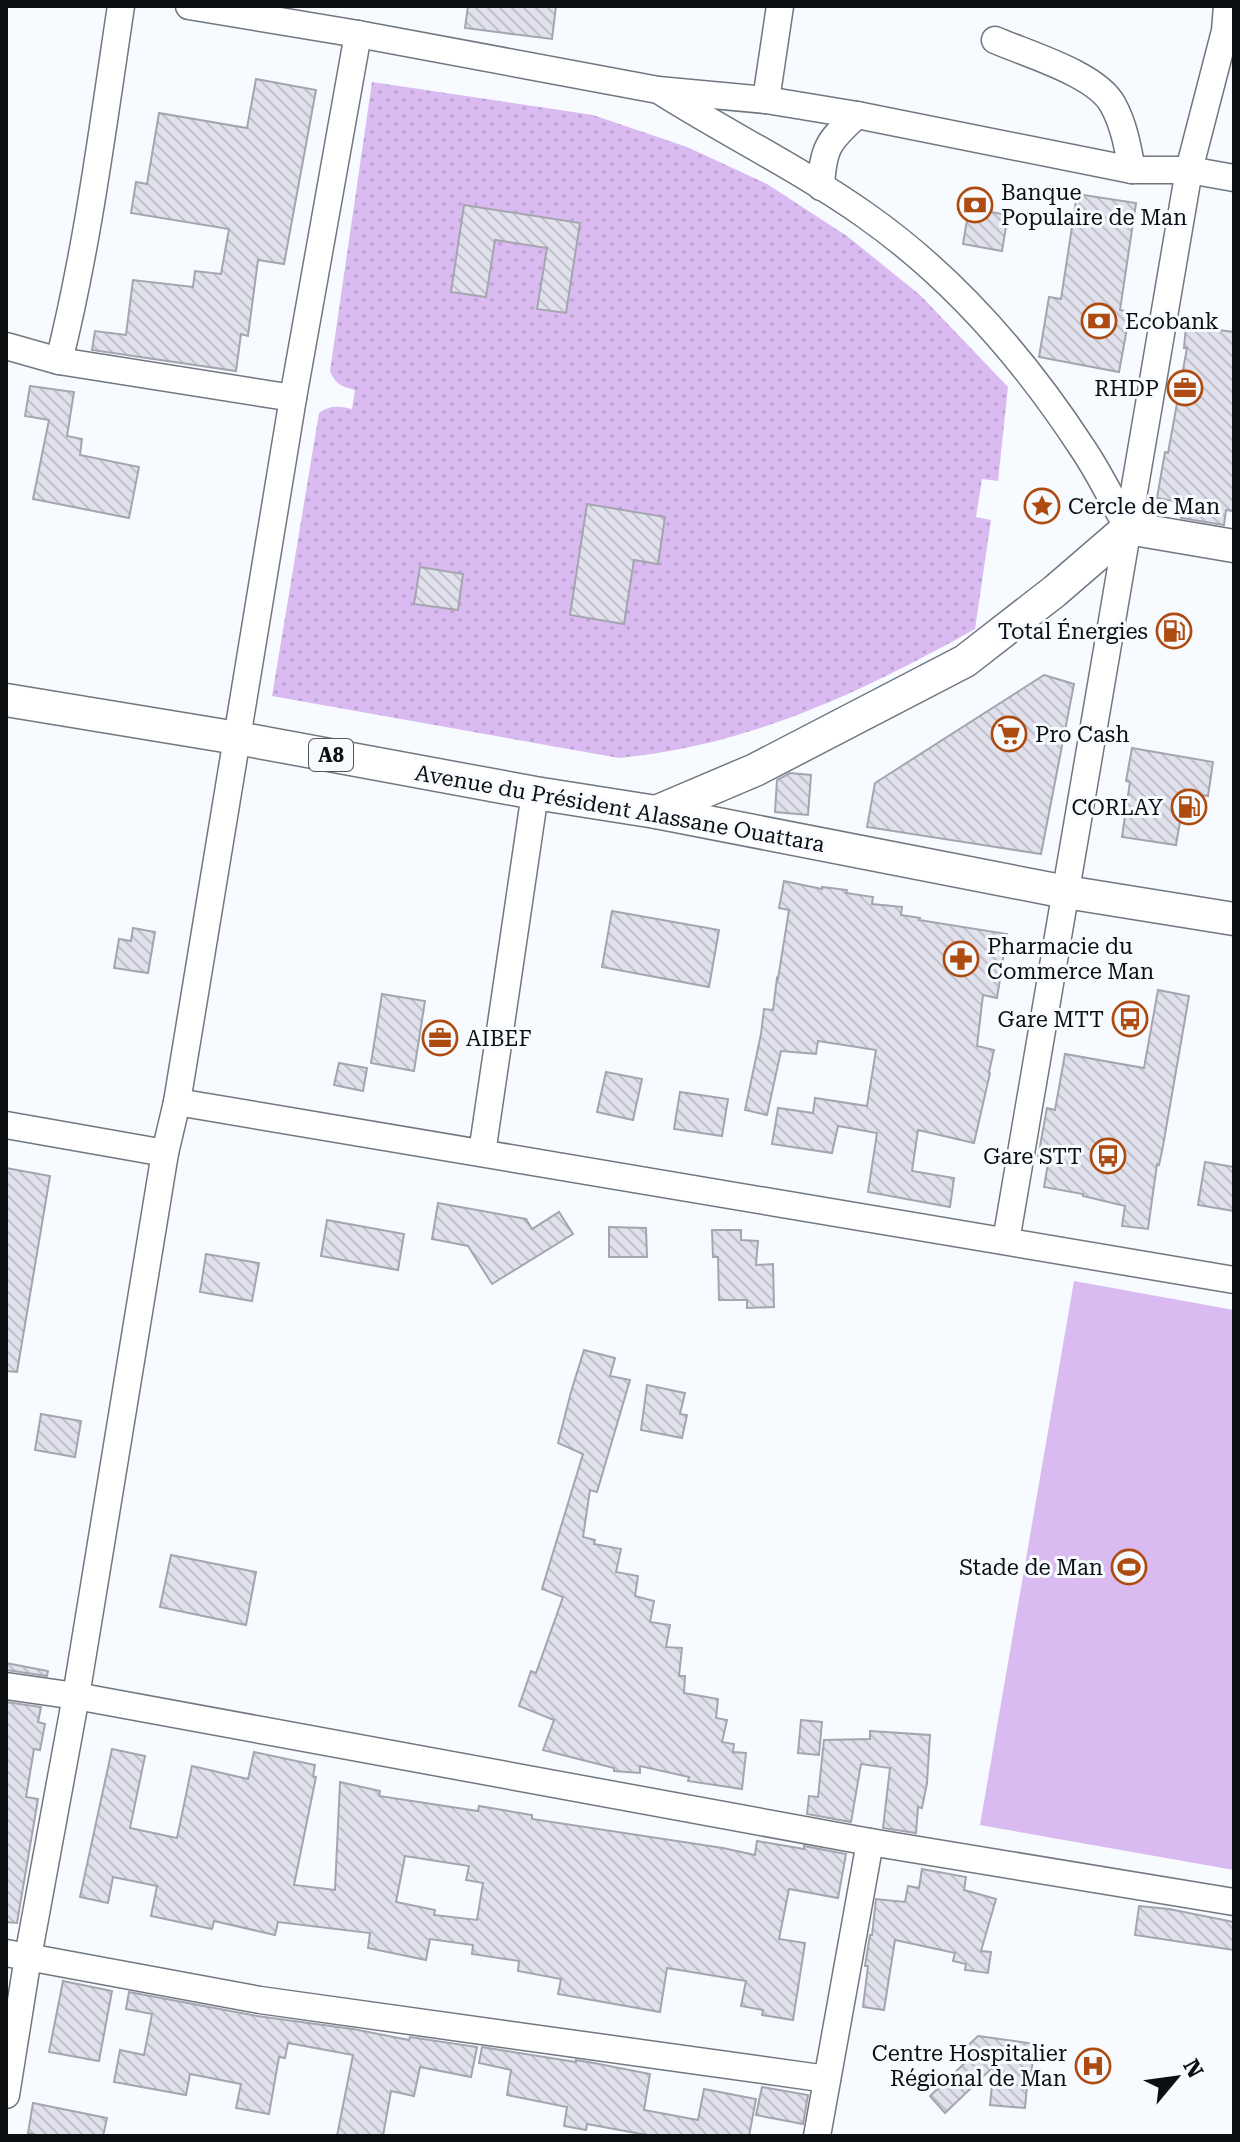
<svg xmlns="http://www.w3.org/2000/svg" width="1240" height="2142" font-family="'Roboto Serif',serif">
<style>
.grass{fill:url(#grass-dots)}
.park{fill:#dabbf1}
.building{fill:url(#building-back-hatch);stroke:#a4a5af;stroke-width:2;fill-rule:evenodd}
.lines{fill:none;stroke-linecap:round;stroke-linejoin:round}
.minor-casing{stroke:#70777f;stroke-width:29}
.major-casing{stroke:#70777f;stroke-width:35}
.minor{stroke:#fff;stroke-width:26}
.major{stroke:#fff;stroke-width:32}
.labels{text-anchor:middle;stroke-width:6;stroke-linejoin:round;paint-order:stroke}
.shield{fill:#f7fafe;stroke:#525659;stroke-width:2}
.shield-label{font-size:20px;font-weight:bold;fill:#0c0f12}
.poi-label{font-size:22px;fill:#0c0f12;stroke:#f7fafe;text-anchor:end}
.street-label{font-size:22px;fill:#0c0f12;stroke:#f7fafe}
</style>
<defs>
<pattern id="grass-dots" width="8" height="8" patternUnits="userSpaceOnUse" patternTransform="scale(2)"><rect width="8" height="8" fill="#dabbf1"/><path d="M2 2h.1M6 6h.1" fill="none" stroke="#baa0ce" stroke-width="1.8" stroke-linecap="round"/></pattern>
<pattern id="building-back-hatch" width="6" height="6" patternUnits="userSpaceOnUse" patternTransform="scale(2)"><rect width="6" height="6" fill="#e0e1ec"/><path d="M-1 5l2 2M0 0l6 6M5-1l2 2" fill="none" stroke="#bfc0c9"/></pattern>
</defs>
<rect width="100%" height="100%" fill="#f7fafe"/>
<path class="grass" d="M372,82L593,115L687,147L767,184L847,236L920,295L1008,387L998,481L982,479L976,517L991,520L975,629C862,692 749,746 619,758L272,696L319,413C330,405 338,406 352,409L355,390C342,387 335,384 330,371Z"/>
<polygon class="park" points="1074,1281 1234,1310 1234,1870 980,1825"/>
<g class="building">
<polygon points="468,6 556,6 552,39 465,28"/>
<polygon points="256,79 316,90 284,264 258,260 248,336 241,334 236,371 92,350 95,331 126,335 133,280 193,287 195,271 221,274 229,229 131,213 136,182 147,184 159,113 247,128"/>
<polygon points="1077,194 1136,203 1120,310 1130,312 1119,372 1039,357 1049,297 1061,299"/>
<polygon points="464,205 580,223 566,313 537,309 547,248 495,240 486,297 451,292"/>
<polygon points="969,208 1008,215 1002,251 963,244"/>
<polygon points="1186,326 1234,332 1234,511 1226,510 1224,525 1181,518 1184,503 1157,498 1165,452 1168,453 1187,348 1184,348"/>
<polygon points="30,386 74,392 67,436 82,439 80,455 139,467 129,518 33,499 49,420 25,416"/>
<polygon points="587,504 665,517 658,564 634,560 624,624 570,615"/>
<polygon points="420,567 463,574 458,610 414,604"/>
<polygon points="1044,675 1074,684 1041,854 867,827 875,783"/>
<polygon points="1132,748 1213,762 1208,796 1185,792 1176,845 1122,837 1130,782 1126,781"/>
<polygon points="790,773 811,775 808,815 775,812 777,780"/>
<polygon points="784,881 822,889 822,887 847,890 846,893 873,897 872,904 902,907 901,915 920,918 919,920 1007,934 997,998 983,995 977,1046 994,1050 989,1072 990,1073 974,1143 918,1130 912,1171 954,1178 950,1207 868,1192 877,1133 838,1126 832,1153 772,1144 778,1108 813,1113 815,1098 867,1106 876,1050 818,1041 816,1054 781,1051 767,1115 745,1110 761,1034 764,1009 773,1010 777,978 778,979 789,910 779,908"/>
<polygon points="612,911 719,930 709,987 602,967"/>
<polygon points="133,928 155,932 148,973 114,968 119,939 131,941"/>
<polygon points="1158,990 1189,996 1163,1146 1159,1165 1157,1164 1148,1229 1122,1226 1125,1206 1083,1196 1083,1194 1044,1187 1049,1158 1038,1157 1047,1108 1055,1110 1065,1054 1144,1068"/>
<polygon points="382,994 425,1001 414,1071 371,1063"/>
<polygon points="339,1063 367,1068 363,1091 334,1085"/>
<polygon points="606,1072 642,1079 633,1120 597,1112"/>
<polygon points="680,1092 728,1099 722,1136 674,1129"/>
<polygon points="1205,1162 1234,1167 1234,1211 1198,1205"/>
<polygon points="6,1168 50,1176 17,1372 6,1371"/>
<polygon points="438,1203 526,1219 532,1229 559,1212 573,1234 492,1284 468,1246 432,1239"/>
<polygon points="327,1220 404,1234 398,1270 321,1256"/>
<polygon points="609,1227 646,1228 647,1257 609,1257"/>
<polygon points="712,1230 741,1230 741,1240 758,1241 756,1265 773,1264 774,1307 747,1308 747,1300 719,1300 718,1257 713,1257"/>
<polygon points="206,1254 259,1263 252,1301 200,1292"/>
<polygon points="584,1350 615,1358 610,1376 630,1380 597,1492 590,1490 583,1537 595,1540 594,1544 621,1549 616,1572 638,1576 635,1596 654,1601 650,1622 670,1625 666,1647 682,1648 679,1676 685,1676 684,1693 718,1699 716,1718 727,1720 722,1742 734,1744 733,1752 746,1753 742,1789 688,1781 689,1777 640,1766 640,1773 614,1771 614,1768 543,1750 554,1720 519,1706 531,1671 536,1673 563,1597 542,1589 583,1454 558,1443 571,1392"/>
<polygon points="647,1385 685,1393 680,1414 687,1415 682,1438 641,1430"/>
<polygon points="41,1414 81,1421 75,1457 35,1450"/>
<polygon points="171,1555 256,1572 246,1625 160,1607"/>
<polygon points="6,1663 48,1671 47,1676 6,1670"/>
<polygon points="6,1702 41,1707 38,1722 45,1724 40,1750 34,1749 26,1797 38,1799 17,1923 6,1922"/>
<polygon points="801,1720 822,1722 819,1755 798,1753"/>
<polygon points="870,1731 930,1735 927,1783 922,1808 918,1807 916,1833 883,1828 890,1768 861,1764 851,1822 807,1814 809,1796 818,1797 824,1740 870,1739"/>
<path d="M112,1749L145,1756L130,1828L177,1838L192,1766L248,1779L254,1752L315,1765L313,1776L316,1777L294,1885L335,1890L340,1782L380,1791L379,1796L478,1811L479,1806L532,1815V1819L723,1848L755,1855L757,1841L804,1849V1846L846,1854L838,1898L789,1889L779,1939L805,1943L793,2020L762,2015L763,2010L741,2006L746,1981L667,1968L660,2012L558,1994L561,1979L518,1971L519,1961L472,1954L473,1945L430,1939L426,1960L368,1948L370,1933L278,1922L275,1935L214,1921L212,1929L151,1916L157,1886L113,1877L108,1903L80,1897ZM405,1856L469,1866L466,1880L483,1883L477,1920L434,1915L435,1910L396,1902Z"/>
<polygon points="922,1869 966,1877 964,1890 996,1899 981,1951 991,1952 988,1973 965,1970 966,1964 953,1961 955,1953 895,1940 884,2010 863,2007 868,1966 865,1966 870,1935 872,1935 876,1899 905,1902 908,1886 919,1888"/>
<polygon points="1139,1906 1169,1909 1234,1922 1234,1950 1135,1935"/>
<polygon points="63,1981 112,1991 99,2061 49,2052"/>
<polygon points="129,1992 257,2016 353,2029 409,2040 410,2037 477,2047 471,2077 420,2067 414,2096 391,2091 383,2136 337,2136 353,2055 288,2043 285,2058 279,2057 269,2114 236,2108 241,2084 190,2074 186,2095 114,2082 120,2050 144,2055 152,2014 126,2009"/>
<polygon points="978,2036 1035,2044 1031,2075 1028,2075 1025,2108 990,2105 994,2066 945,2113 930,2096 969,2059 961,2052"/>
<polygon points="482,2047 576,2062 576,2060 594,2063 650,2074 644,2110 698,2120 704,2089 756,2099 749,2136 652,2136 587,2124 586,2130 564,2126 567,2107 507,2095 511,2070 479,2063"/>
<polygon points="762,2087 808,2095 803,2124 756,2115"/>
<polygon points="33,2103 107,2118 103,2136 41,2136 28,2133"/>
</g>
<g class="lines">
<g class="minor-casing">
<g id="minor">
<polyline points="189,6 358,34 658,90 766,100 857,115 1132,170 1189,170 1234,178"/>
<path d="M995,40C1027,54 1097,74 1113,105C1124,125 1128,148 1132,170"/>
<path d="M663,93C730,135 801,170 865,215C952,276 1025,360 1083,449C1100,474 1113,502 1128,528"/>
<polyline points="766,100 780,6"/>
<path d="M821,187C823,148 828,141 857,115"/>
<polyline points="6,346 59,361 293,398"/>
<path d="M59,361C88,245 103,125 121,6"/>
<polyline points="177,1102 1234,1280"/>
<polyline points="6,1125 165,1153"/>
<polyline points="482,1153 535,793"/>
<polyline points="1006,1241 1189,170 1225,31 1227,6"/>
<polyline points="6,1686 76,1696 870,1842 1234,1902"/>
<polyline points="6,1953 260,2000 827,2079"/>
<polyline points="6,2095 28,1957 76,1696 165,1153 177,1102 293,398 358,34"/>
<polyline points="817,2136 870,1842"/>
</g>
</g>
<g class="major-casing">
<g id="major">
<polyline points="6,700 237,738 535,793 656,812 1066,892 1234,919"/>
<polyline points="656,812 755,770 965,661 1055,591 1128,528 1234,546"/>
</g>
</g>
<use href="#minor" class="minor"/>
<use href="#major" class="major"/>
</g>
<defs>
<g id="bank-ring" transform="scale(1.8)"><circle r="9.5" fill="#f7fafe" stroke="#ad4b10" stroke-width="1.5"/><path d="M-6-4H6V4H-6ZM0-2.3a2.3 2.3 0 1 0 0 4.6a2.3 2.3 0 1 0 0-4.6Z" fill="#ad4b10"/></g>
<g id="office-ring" transform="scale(1.8)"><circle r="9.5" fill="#f7fafe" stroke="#ad4b10" stroke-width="1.5"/><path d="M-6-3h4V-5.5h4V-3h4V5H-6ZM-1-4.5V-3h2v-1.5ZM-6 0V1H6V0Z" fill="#ad4b10"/></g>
<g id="sight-ring" transform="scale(1.8)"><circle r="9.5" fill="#f7fafe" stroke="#ad4b10" stroke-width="1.5"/><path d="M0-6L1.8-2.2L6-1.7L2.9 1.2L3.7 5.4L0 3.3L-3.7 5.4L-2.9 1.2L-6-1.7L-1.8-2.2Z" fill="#ad4b10"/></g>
<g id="fuel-ring" transform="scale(1.8)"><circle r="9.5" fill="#f7fafe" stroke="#ad4b10" stroke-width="1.5"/><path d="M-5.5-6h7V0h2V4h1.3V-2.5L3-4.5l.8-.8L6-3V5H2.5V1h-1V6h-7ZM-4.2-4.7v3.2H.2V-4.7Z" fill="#ad4b10"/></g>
<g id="supermarket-ring" transform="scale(1.8)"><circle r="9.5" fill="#f7fafe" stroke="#ad4b10" stroke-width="1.5"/><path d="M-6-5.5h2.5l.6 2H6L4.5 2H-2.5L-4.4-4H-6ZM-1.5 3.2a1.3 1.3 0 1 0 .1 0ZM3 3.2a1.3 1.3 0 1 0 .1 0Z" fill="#ad4b10"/></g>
<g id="pharmacy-ring" transform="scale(1.8)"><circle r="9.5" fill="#f7fafe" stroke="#ad4b10" stroke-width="1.5"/><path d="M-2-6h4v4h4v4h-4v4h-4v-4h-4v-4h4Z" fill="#ad4b10"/></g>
<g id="bus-ring" transform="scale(1.8)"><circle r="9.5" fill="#f7fafe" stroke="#ad4b10" stroke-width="1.5"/><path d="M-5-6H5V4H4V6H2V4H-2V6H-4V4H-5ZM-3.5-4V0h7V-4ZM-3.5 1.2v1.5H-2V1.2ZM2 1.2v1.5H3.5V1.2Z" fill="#ad4b10"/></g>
<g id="stadium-ring" transform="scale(1.8)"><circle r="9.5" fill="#f7fafe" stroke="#ad4b10" stroke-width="1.5"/><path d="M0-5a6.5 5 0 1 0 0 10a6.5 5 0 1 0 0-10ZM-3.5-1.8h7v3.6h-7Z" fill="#ad4b10"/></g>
<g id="hospital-ring" transform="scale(1.8)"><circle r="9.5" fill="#f7fafe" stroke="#ad4b10" stroke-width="1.5"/><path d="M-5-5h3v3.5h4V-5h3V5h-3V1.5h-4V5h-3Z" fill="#ad4b10"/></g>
</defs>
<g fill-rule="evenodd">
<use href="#bank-ring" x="975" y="205"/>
<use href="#bank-ring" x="1099" y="321"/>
<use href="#office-ring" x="1185" y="388"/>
<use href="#sight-ring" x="1042" y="506"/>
<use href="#fuel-ring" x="1174" y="631"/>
<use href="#supermarket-ring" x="1009" y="734"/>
<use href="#fuel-ring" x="1189" y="807"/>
<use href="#pharmacy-ring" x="961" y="959"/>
<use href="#bus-ring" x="1130" y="1019"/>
<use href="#office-ring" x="440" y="1038"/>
<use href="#bus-ring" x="1108" y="1156"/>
<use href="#stadium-ring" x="1129" y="1567"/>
<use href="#hospital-ring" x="1093" y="2066"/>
</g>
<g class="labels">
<rect class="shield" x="309" y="739" width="44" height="32" rx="6"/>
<g class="shield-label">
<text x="331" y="762">A8</text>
</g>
<g class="poi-label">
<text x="1001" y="200" text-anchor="start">Banque<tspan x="1001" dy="25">Populaire de Man</tspan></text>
<text x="1125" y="329" text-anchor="start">Ecobank</text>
<text x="1159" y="396">RHDP</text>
<text x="1068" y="514" text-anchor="start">Cercle de Man</text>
<text x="1148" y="639">Total Énergies</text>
<text x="1035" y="742" text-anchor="start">Pro Cash</text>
<text x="1163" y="815">CORLAY</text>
<text x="987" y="954" text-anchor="start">Pharmacie du<tspan x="987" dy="25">Commerce Man</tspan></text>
<text x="1104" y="1027">Gare MTT</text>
<text x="466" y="1046" text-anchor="start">AIBEF</text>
<text x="1082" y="1164">Gare STT</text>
<text x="1103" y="1575">Stade de Man</text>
<text x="1067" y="2061">Centre Hospitalier<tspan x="1067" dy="25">Régional de Man</tspan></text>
</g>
<g class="street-label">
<text transform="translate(620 808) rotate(10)" y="8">Avenue du Président Alassane Ouattara</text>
</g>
</g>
<rect width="1240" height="2142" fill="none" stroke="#0c0f12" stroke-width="16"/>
<g transform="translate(1176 2078) rotate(61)" stroke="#f7fafe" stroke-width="6" paint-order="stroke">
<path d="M0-6L14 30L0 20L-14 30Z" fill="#0c0f12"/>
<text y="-12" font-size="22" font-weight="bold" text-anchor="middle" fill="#0c0f12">N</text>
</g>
</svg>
